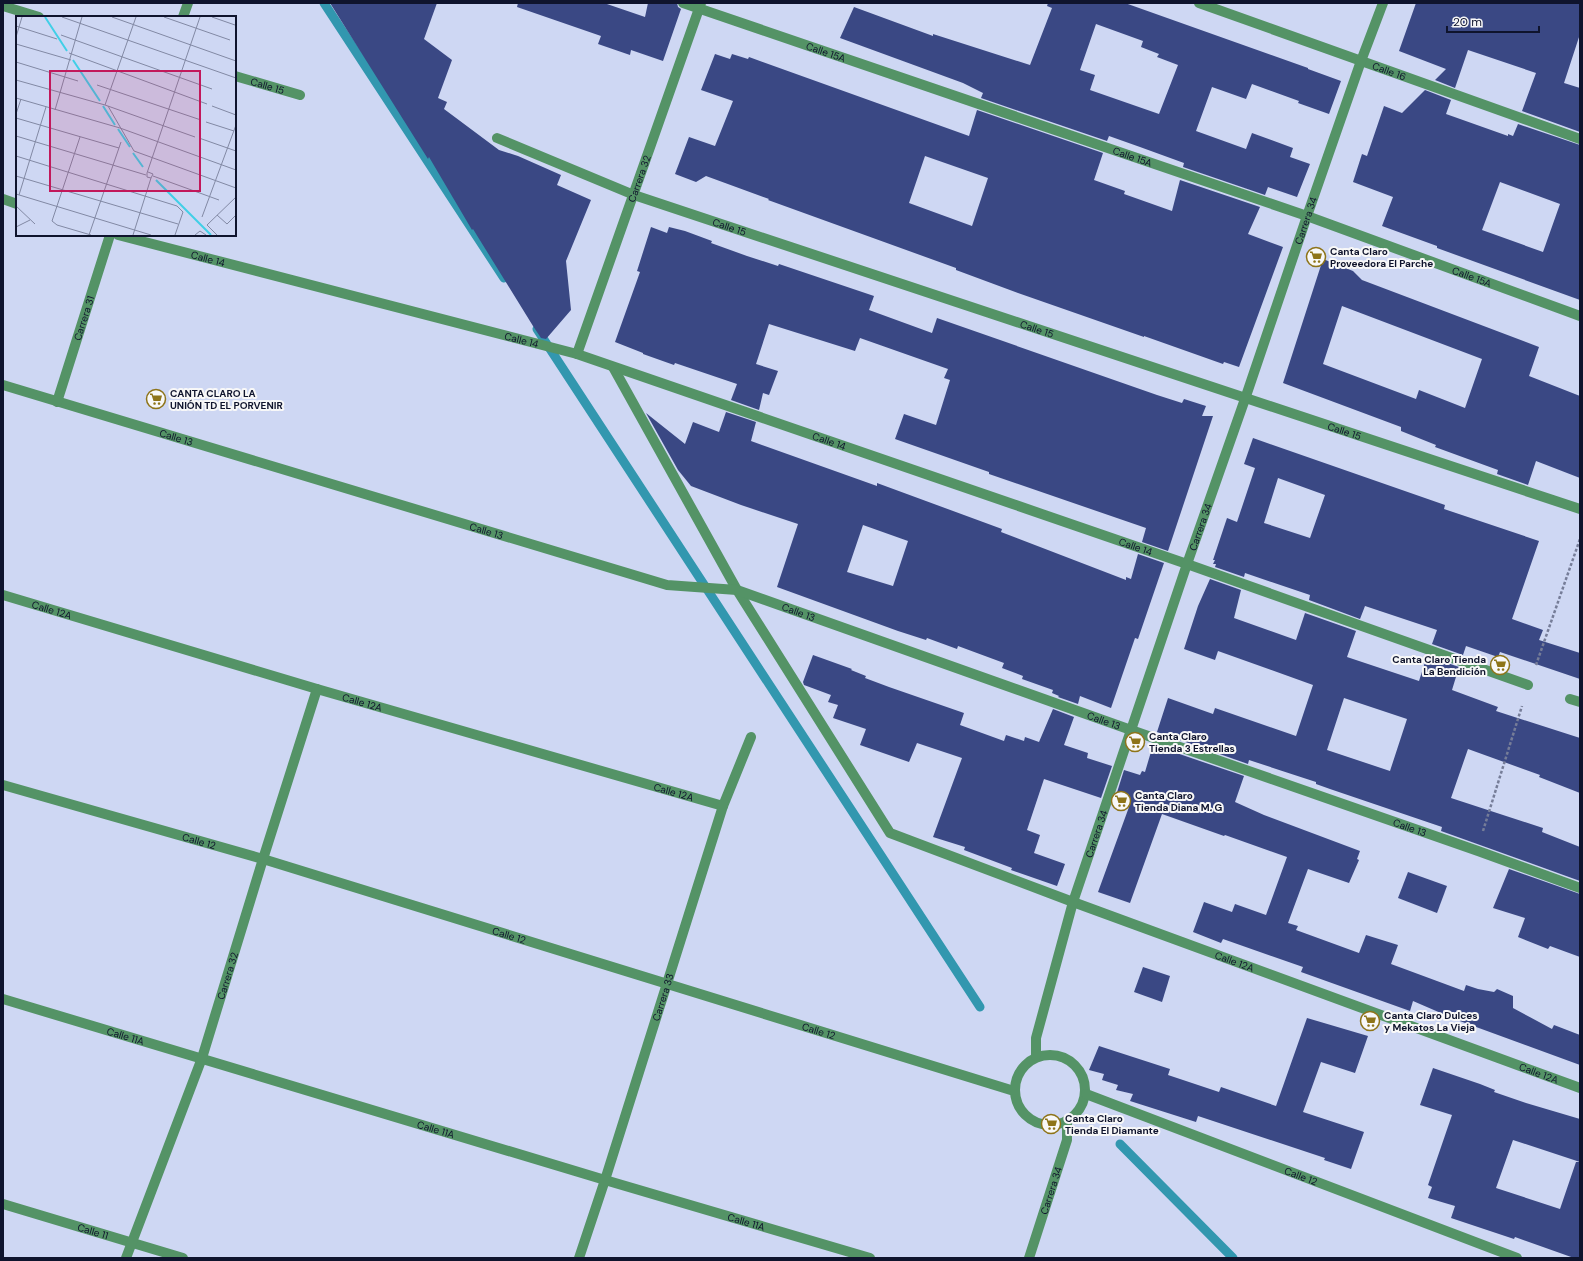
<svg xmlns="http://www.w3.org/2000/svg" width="1583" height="1261" font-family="'DM Sans',sans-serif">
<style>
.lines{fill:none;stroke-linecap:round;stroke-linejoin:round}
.stream{stroke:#3297af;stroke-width:9}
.building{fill:#3a4884;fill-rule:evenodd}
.path{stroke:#767d98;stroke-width:2.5;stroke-dasharray:3 2;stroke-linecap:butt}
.minor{stroke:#549366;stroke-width:10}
.labels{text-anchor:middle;stroke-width:4;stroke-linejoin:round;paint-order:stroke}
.street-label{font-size:10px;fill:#0f142d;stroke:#f8f8f8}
.poi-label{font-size:10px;font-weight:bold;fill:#0f142d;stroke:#f8f8f8;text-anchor:start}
.inset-river{fill:none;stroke:#41cfe7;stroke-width:2}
.inset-road{fill:none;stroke:#8289a4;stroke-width:1}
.view{fill:#c2185b;fill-opacity:0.15;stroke:#c2185b;stroke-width:2}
.inset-edge{fill:none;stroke:#0f142d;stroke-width:2}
</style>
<rect width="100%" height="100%" fill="#ced7f3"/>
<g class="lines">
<g class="stream">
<polyline points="324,3 504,278"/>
<polyline points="537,329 980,1007"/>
<polyline points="1120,1144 1233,1258"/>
</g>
</g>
<g class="building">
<polygon points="330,3 437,3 424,39 452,60 438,98 447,102 444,109 499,150 518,156 561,175 557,185 591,200 566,261 571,310 546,339 541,338 533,326 473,229 472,230 429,157 428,159"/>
<polygon points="518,3 604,3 645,17 648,3 677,3 678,7 681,9 663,61 631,50 630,55 598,44 601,36 517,7"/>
<path d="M1048,3H1125L1308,68V69L1341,81L1329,114L1298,103L1299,101L1252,84L1246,99L1212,87L1196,131L1246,149L1252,133L1293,148L1290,157L1310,164L1297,197L1268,187L1265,195L1183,167L1184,163L1140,147L1109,136L1107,141L981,98L983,93L963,83L840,38L854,7L933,36V34L1030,65L1052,8L1047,6ZM1096,24L1143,41L1141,47L1159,54L1157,57L1178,65L1159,114L1090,90L1095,75L1080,70Z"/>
<polygon points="1416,3 1580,3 1580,34 1564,83 1580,88 1580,132 1522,111 1536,73 1468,50 1455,88 1435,80 1446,69 1399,51"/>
<path d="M715,54L730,59L732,54L748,59L749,57L969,136L977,110L1103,153L1094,180L1125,191L1124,194L1172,211L1180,180L1260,207L1248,234L1283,247L1239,367L1224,362L1223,364L1144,336V337L1018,293L956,270V268L768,200L769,199L706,176L696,182L675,174L689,137L715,146L733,101L701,90ZM925,156L988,178L972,226L909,203Z"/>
<path d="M1425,90L1451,100L1446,114L1508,136V134L1513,136L1518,124L1580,145V300L1437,248V246L1382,226L1393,197L1353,182L1362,154L1367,156L1384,106L1402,113ZM1500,182L1560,204L1543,252L1482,230Z"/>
<polygon points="651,227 667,233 669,227 685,231 712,241 711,243 747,256 778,266 779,264 874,296 869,310 932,333 937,318 1157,395 1182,403 1184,399 1206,406 1202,416 1213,416 1168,551 1142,542 1146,528 989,474 989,472 895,439 904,414 936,425 950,380 944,378 948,369 860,338 855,351 769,324 756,364 778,371 769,395 763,393 759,410 731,400 737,384 675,363 674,365 643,354 643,353 615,342 640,272 637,271"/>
<path d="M1323,259L1353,271L1362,280L1539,347L1529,376L1580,396V478L1536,461L1528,485L1497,474L1498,470L1435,447L1436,445L1401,431V427L1283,383ZM1342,306L1482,359L1465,408L1419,390L1416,399L1323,364Z"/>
<path d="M726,412L756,422L751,441L877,486V483L1002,529L1001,532L1126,580V577L1131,579L1138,554L1164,563L1138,639L1135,638L1111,708L1080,696L1078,704L1058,697L1059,696L1052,693L1053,690L1022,679L1023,676L1002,668L1004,663L958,646L957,649L927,638L926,640L898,631L777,587L798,524L741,505L691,486L678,470L646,413L685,444L693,422L719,432ZM863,525L908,541L893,586L847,572Z"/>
<path d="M1253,438L1445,505L1444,509L1539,541L1512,619L1543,630L1539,640L1580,653V679L1500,652L1498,657L1466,646L1463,655L1432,644L1437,630L1365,606L1360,619L1309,600L1310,595L1245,573L1244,577L1215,567L1216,564H1213L1215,560H1213L1227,518L1237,522L1255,468L1244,464ZM1278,478L1325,495L1310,538L1264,523Z"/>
<path d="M1210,579L1241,590L1234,618L1296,640L1305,613L1356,631L1347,657L1419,681L1427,656L1459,667L1452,690L1498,707L1496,711L1580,738V793L1539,777L1540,775L1468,749L1451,798L1543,828L1542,832L1580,847V881L1441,831L1442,827L1330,789L1316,784V782L1249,760L1248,764L1157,732L1168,698L1213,714L1215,708L1296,736L1313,685L1218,651L1215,660L1184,649L1198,606ZM1344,698L1407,719L1390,771L1327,750Z"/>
<polygon points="813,655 852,669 851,670 866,676 865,678 889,687 964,713 960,725 1004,741 1006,735 1024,741 1025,737 1039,742 1053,709 1074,717 1064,745 1088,753 1087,758 1112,766 1101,798 1044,779 1027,830 1040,835 1034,853 1065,864 1057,886 1011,870 1012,868 964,850 965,847 933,837 962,758 917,743 909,762 860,745 866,729 833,718 838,705 828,702 831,695 804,685 803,682"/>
<polygon points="1153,745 1244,776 1235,802 1264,815 1360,851 1357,859 1359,860 1349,883 1308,869 1288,923 1298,926 1296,930 1359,953 1366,935 1398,945 1391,964 1464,991 1466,985 1478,989 1494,992 1497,989 1513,996 1513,1008 1552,1029 1554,1025 1580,1035 1580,1065 1457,1020 1413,1001 1410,1011 1301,972 1303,967 1223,939 1221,943 1193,932 1204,902 1232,912 1235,904 1266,915 1287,857 1225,835 1224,836 1162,814 1130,903 1098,892 1129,807 1114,802 1124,770 1140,775 1142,771 1145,772"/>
<polygon points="1509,869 1580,894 1580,957 1550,946 1548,949 1518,937 1525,918 1493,908"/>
<polygon points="1408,872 1447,886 1437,913 1398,898"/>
<polygon points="1143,967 1170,976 1162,1002 1134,992"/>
<polygon points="1307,1018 1368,1036 1355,1073 1321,1062 1303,1112 1364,1132 1351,1169 1324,1160 1325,1158 1198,1116 1196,1122 1130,1101 1133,1094 1116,1090 1118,1085 1102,1080 1104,1074 1089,1070 1099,1046 1170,1069 1168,1075 1219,1092 1221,1087 1276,1106"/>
<path d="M1433,1068L1480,1084L1495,1090L1494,1092L1526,1103L1580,1119V1258H1574L1515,1237L1514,1239L1451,1218L1455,1206L1428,1198L1432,1187L1428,1185L1452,1115L1420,1105ZM1513,1140L1580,1162H1576L1560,1209L1496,1188Z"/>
</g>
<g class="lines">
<g class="path">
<polyline points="1536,665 1580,539"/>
<polyline points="1483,831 1522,706"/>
</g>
<g class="minor">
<path id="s1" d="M683,3L1307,216L1580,316"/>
<path id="s2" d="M1199,3L1580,139"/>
<polyline points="3,6 39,17"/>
<polyline points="183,17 188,3"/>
<path id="s3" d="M235,76L300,95"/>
<path id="s4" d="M497,138L634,195L1580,509"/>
<polyline points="3,199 17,204"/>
<path id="s5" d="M118,235L577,354L1187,564L1528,685"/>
<path id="s6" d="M577,354L701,3"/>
<path id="s7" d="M613,367L737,590L890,833L1073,902L1580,1088"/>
<path id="s8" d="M3,385L667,585L737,590L1131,730L1478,851L1580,888"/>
<path id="s9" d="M57,402L110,235"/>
<path id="s10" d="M3,595L317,689L723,806"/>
<polyline points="1570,699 1580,702"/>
<path id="s11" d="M3,785L263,859L1014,1091"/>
<path id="s12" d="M3,999L605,1180L870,1258"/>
<circle cx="1050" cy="1090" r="35"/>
<path id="s13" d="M1036,1056V1038L1073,902L1187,564L1245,399L1307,216L1361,61L1383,3"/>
<path id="s14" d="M1086,1094L1517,1258"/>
<path id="s15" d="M3,1204L183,1258"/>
<path id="s16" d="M126,1258L202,1058L263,859L317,689"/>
<path id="s17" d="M579,1258L605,1180L723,806L751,737"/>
<path id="s18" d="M1029,1258L1067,1140V1121"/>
</g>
</g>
<defs>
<g id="supermarket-ring" transform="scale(1)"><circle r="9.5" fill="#f8f8f8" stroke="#8e7419" stroke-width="1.5"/><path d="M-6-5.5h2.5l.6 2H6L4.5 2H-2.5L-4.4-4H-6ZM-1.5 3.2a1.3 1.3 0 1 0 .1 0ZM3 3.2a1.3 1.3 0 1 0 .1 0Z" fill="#8e7419"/></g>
</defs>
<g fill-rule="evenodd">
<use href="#supermarket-ring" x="1316" y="257"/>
<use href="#supermarket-ring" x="156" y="399"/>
<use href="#supermarket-ring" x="1500" y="665"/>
<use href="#supermarket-ring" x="1135" y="742"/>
<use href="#supermarket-ring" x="1121" y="801"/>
<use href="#supermarket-ring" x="1370" y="1021"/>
<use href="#supermarket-ring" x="1051" y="1124"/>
</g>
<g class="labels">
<g class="street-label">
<text dy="4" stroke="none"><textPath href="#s1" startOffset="151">Calle 15A</textPath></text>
<text dy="4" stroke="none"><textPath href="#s2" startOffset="202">Calle 16</textPath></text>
<text dy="4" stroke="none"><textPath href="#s3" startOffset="34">Calle 15</textPath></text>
<text dy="4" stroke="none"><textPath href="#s1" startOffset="475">Calle 15A</textPath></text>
<text dy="4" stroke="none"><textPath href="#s6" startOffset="186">Carrera 32</textPath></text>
<text dy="4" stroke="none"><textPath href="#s13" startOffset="879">Carrera 34</textPath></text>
<text dy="4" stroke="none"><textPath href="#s4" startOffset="249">Calle 15</textPath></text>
<text dy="4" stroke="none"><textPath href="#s5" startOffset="93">Calle 14</textPath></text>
<text dy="4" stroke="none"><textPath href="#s1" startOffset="835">Calle 15A</textPath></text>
<text dy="4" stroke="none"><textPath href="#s9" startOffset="88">Carrera 31</textPath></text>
<text dy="4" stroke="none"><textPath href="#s4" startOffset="573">Calle 15</textPath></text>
<text dy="4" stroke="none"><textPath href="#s5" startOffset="417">Calle 14</textPath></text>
<text dy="4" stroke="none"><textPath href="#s4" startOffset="897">Calle 15</textPath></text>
<text dy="4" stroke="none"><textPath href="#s8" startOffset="181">Calle 13</textPath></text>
<text dy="4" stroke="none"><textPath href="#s5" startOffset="741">Calle 14</textPath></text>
<text dy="4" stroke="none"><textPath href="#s13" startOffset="555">Carrera 34</textPath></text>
<text dy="4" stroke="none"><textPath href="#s8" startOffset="505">Calle 13</textPath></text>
<text dy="4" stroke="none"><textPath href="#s5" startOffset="1065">Calle 14</textPath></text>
<text dy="4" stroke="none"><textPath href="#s10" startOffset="51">Calle 12A</textPath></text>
<text dy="4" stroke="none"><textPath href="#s8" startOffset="829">Calle 13</textPath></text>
<text dy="4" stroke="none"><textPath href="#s10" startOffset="375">Calle 12A</textPath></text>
<text dy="4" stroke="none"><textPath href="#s8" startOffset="1153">Calle 13</textPath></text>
<text dy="4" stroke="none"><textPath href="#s10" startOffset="699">Calle 12A</textPath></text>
<text dy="4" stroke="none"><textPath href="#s8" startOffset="1477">Calle 13</textPath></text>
<text dy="4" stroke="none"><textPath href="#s13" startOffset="231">Carrera 34</textPath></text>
<text dy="4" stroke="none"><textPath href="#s11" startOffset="204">Calle 12</textPath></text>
<text dy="4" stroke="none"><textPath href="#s11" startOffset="528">Calle 12</textPath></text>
<text dy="4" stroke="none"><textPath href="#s7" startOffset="910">Calle 12A</textPath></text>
<text dy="4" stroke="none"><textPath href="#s16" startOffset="300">Carrera 32</textPath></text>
<text dy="4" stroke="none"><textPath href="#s17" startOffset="274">Carrera 33</textPath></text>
<text dy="4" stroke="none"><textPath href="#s11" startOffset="852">Calle 12</textPath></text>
<text dy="4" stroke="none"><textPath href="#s12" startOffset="128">Calle 11A</textPath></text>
<text dy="4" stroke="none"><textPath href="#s7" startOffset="1234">Calle 12A</textPath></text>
<text dy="4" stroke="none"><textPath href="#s12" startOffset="452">Calle 11A</textPath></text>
<text dy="4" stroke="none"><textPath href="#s14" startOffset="230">Calle 12</textPath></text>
<text dy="4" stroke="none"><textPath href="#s18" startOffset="71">Carrera 34</textPath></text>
<text dy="4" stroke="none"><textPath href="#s12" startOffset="776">Calle 11A</textPath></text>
<text dy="4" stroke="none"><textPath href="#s15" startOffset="94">Calle 11</textPath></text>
</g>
<g class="poi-label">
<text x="1330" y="255">Canta Claro<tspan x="1330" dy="12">Proveedora El Parche</tspan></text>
<text x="170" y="397">CANTA CLARO LA<tspan x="170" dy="12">UNIÓN TD EL PORVENIR</tspan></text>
<text x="1486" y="663" text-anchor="end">Canta Claro Tienda<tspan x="1486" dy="12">La Bendición</tspan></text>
<text x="1149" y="740">Canta Claro<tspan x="1149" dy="12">Tienda 3 Estrellas</tspan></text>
<text x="1135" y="799">Canta Claro<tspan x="1135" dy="12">Tienda Diana M. G</tspan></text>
<text x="1384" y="1019">Canta Claro Dulces<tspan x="1384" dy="12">y Mekatos La Vieja</tspan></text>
<text x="1065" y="1122">Canta Claro<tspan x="1065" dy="12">Tienda El Diamante</tspan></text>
</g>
</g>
<g transform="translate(16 16)">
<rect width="220" height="220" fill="#ced7f3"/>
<path class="inset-river" d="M29,1L51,35M57,44L84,85M87,90L99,109M102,113L114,131M117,137L127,151M140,164L195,219"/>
<path class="inset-road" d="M46,1L220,62M96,1L220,45M148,1L214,24M196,1L219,9M0,10L41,23M45,19L196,73M0,21L6,1M0,28L55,44M53,37L191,88M0,46L62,65M0,64L89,89L179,121M81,69L185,104M0,82L104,112L220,154M89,89L120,1M92,90L118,135L220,172M196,90L220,99M39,94L66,1M0,98L5,83M0,102L103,132M190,106L218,115M0,120L130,159M64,121L36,205L41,209L75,219M183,122L220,135M0,140L161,190L167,196L159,219M132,156L137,158L135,162L131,161V157L184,1M0,160L162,208M137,160L203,184M0,178L135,219M3,179L30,91M0,190L19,208M201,199L211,208L220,199M186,201L220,109M0,211L14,204M73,219L105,126M117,219L135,162M179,219L184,215L190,219M201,219L191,209L220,181"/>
<path class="view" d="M34,55H184V175H34Z"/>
<rect width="220" height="220" class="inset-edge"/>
</g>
<rect width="1583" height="1261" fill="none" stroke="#0f142d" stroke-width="8"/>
<path d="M1447 26v6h92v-6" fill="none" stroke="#0f142d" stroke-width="2"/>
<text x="1453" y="26" font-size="12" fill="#0f142d" stroke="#f8f8f8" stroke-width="3" paint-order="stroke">20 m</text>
</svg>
